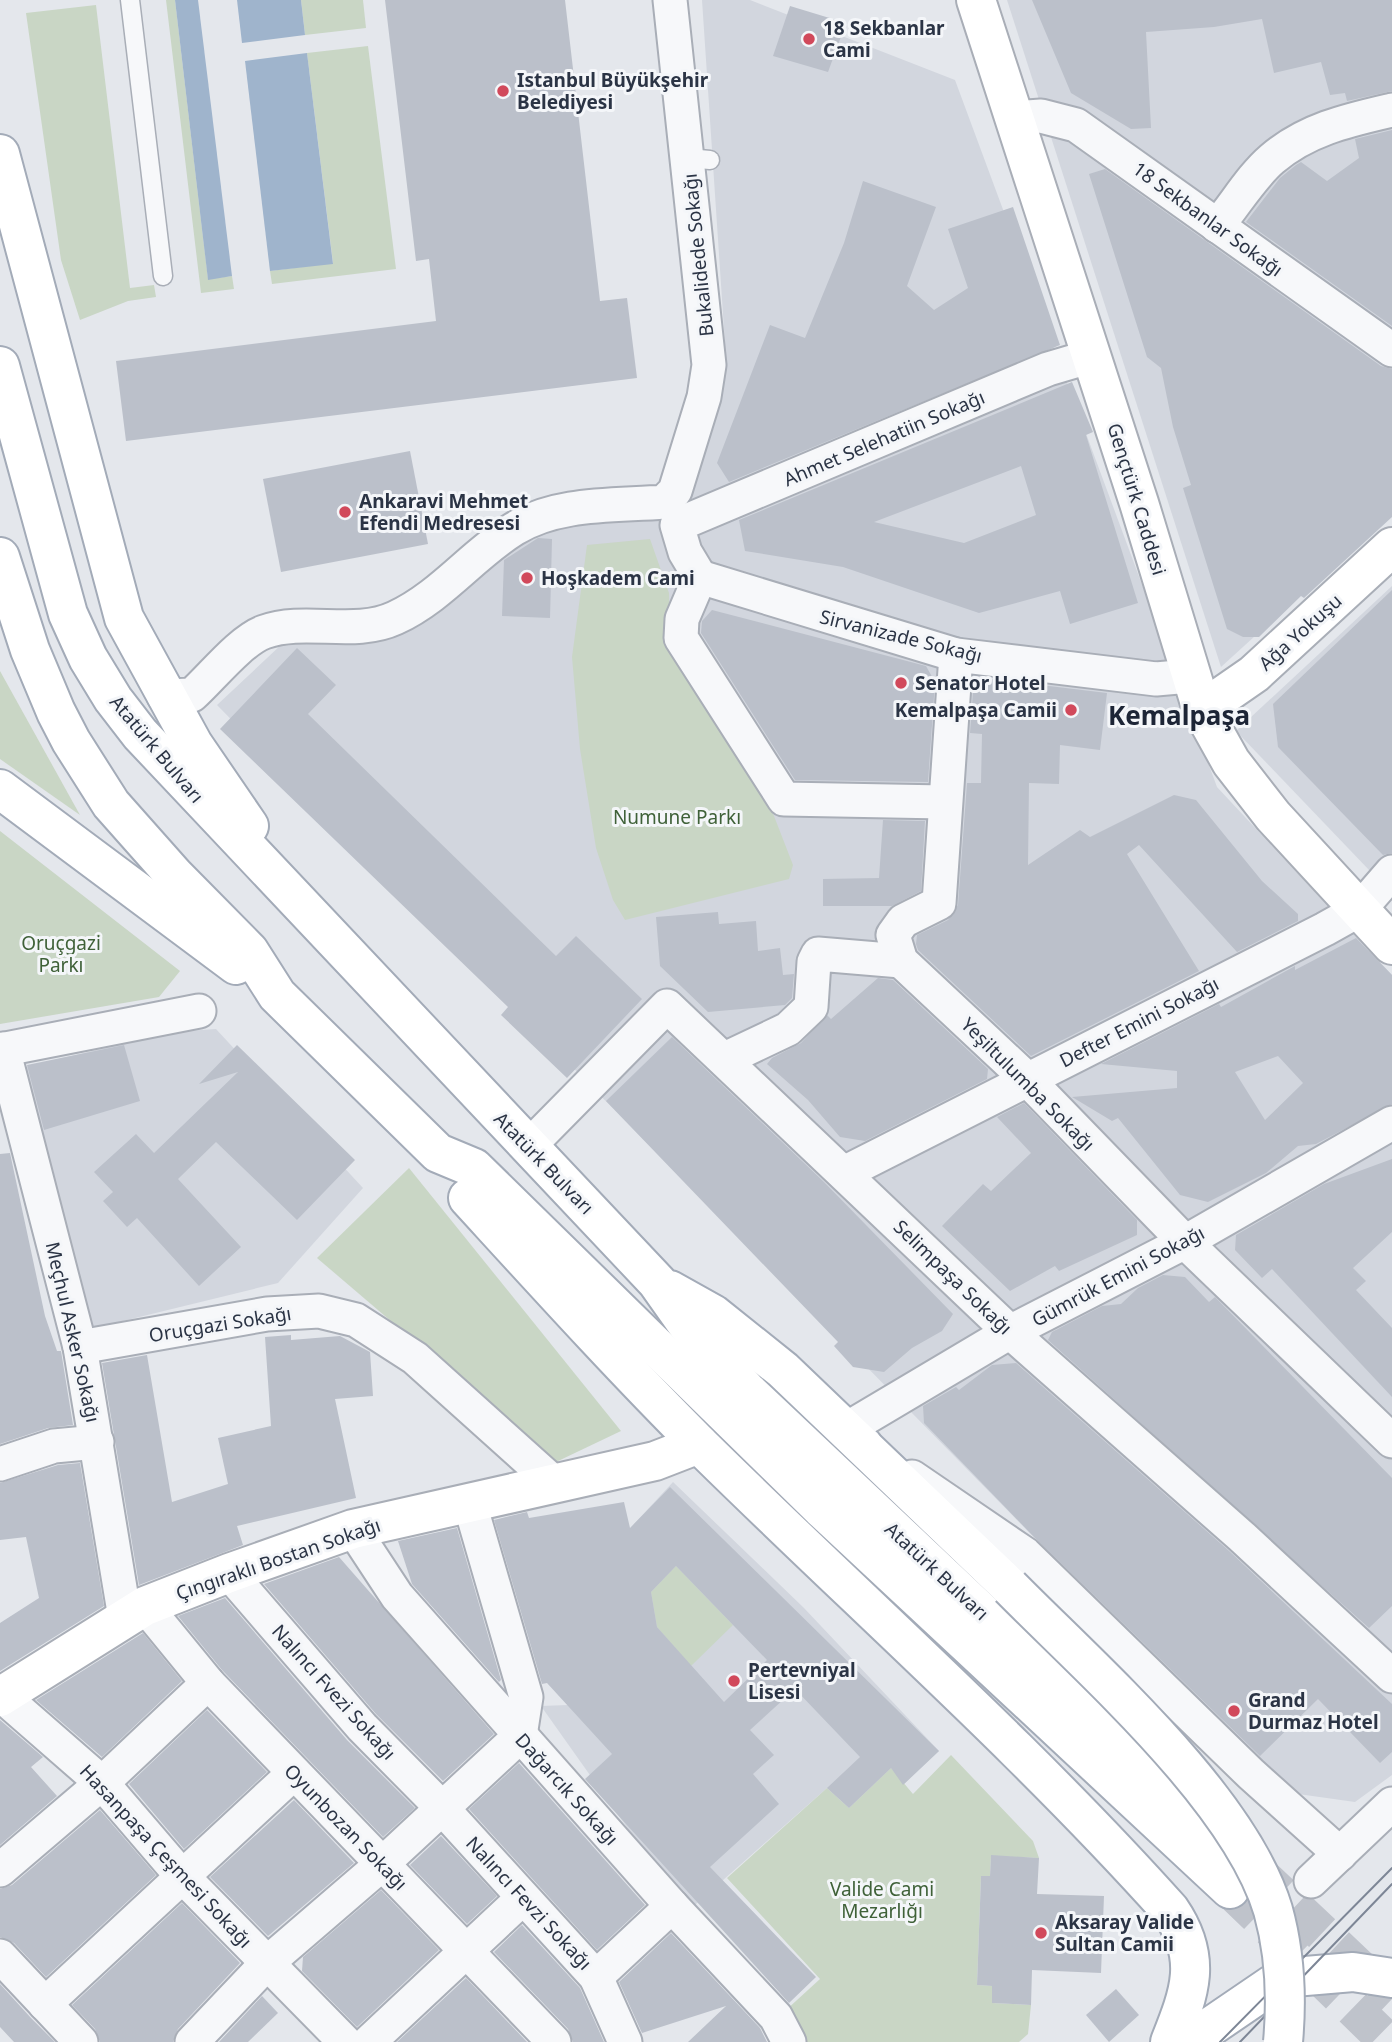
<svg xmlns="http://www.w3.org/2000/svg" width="1392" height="2042" font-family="'Noto Sans',sans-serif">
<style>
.built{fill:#d2d6de}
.green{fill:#c9d6c5}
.water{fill:#9fb4cc}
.building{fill:#bbc0ca;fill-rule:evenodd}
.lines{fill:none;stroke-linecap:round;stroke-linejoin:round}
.primary-tunnel{stroke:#bfc3cb;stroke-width:38;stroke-dasharray:38 19;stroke-linecap:butt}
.lane-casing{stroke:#a9aeb7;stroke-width:21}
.street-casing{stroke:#a9aeb7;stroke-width:37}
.secondary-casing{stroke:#a9aeb7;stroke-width:42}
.primary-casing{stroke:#a3abb8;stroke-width:42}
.lane{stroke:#f7f8fa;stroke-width:18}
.street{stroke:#f7f8fa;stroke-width:33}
.secondary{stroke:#fff;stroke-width:38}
.primary{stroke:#fff;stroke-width:38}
.tram{stroke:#7d8696;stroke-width:2}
.primary-bridge-casing{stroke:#a3abb8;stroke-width:42;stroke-linecap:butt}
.primary-bridge{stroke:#fff;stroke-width:38}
.poi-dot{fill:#d1495b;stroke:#f4f6f9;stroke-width:2.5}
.labels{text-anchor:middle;stroke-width:6;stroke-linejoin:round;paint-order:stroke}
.poi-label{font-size:19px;font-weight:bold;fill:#2b3445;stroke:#f4f6f9;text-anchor:start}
.street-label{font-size:19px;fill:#2b3445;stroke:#f4f6f9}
.park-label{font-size:19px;fill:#3f6138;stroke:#f4f6f9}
.district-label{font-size:26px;font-weight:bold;fill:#1d2536;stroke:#f4f6f9}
</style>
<rect width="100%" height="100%" fill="#e4e7ec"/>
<g class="built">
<polygon points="702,0 750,0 955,80 1217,787 1392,975 1392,1775 1355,1802 1284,1792 217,705 282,644 381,640 530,534 691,499 725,344"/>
<polygon points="1007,0 1392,0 1392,511 1221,667"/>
<polygon points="1392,586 1392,894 1236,731"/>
<polygon points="216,1029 363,1188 278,1283 90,1329 21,1068 171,1032"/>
<polygon points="673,1482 804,1608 939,1751 903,1785 891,1769 849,1808 827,1788 687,1912 541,1706 568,1705 634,1524"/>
</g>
<g class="green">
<polygon points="166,0 175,0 208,279 232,276 234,289 201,293"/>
<polygon points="301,0 363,0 366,28 305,35"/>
<polygon points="96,5 130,288 154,285 156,297 128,301 80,320 61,260 26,13"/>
<polygon points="368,46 396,269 272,284 270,271 333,263 307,53"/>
<polygon points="650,539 669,593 670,636 697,675 774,816 793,865 789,879 625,920 613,900 596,848 580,749 572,657 587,545"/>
<polygon points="0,671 80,815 0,759"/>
<polygon points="0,831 180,971 159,997 0,1024"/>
<polygon points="409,1168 621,1431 556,1462 317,1258"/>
<polygon points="676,1566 733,1625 691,1666 657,1627 651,1592"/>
<polygon points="951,1755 1033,1841 1039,1858 991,1856 990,1876 981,1876 977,1985 993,1986 992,2003 1031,2005 1028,2034 1019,2042 801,2042 785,2011 820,1979 727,1878 827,1788 849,1808 891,1768 913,1794"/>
</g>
<g class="water">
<polygon points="175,0 198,0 232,276 208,280"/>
<polygon points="237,0 301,0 305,35 242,43"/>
<polygon points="307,53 333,264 270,271 245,61"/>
</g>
<g class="building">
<polygon points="385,0 565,0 600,301 627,298 637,378 126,441 116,361 436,321 429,259 416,261"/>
<polygon points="1032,0 1392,0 1392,91 1347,101 1345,93 1330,95 1321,62 1274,73 1262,19 1214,27 1146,32 1151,128 1131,129 1071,93"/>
<polygon points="790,6 846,23 828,72 773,56"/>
<polygon points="1392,130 1392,326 1246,222 1280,178 1296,165 1301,162 1327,181 1359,158 1355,139"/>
<polygon points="1105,169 1381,366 1392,369 1392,517 1304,598 1301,596 1259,637 1243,637 1227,629 1183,488 1191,485 1173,427 1161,368 1147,357 1089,174"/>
<polygon points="863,181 936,207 907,286 934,310 968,288 948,229 1013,207 1060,345 729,482 717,463 770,325 805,338 844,243"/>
<path d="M1072,382L1093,432L1086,435L1138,603L1070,624L1060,591L979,613L843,567L745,551L739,520ZM1021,466L1036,515L964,543L874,522Z"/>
<polygon points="410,451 428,544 281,572 263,479"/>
<polygon points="538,538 552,539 550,618 502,616 504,560"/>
<polygon points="1392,590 1392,853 1383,855 1278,747 1273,704"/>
<polygon points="712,610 926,666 935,682 928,782 795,780 701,633 702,621"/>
<polygon points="297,648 336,685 308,714 556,956 576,936 642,999 567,1078 501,1015 508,1007 220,729"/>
<polygon points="974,677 1107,693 1100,750 1060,745 1059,784 1029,783 1028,865 1080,830 1090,837 1174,795 1196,800 1262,881 1298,914 1298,921 1237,952 1139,845 1127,854 1199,971 1031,1056 918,950 916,944 917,935 948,920 958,905 967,783 981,783 982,734 970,733"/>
<polygon points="883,820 925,821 921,891 892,906 823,906 823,879 879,878"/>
<polygon points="718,912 719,924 756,921 758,951 780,948 783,975 794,974 792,998 785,1005 708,1012 660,966 656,917"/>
<path d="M1356,938L1392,975V1104L1316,1144L1298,1146L1266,1173L1208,1202L1180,1195L1118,1118L1112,1121L1072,1097L1177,1088V1071L1101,1064L1219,1004L1221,1007L1295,966V970ZM1278,1056L1303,1083L1265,1120L1235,1072Z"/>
<polygon points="878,978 893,980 988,1069 987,1079 865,1141 840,1137 808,1100 767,1064 772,1058 801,1043 827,1015 831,1019"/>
<polygon points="672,1037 824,1182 953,1314 942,1331 912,1348 884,1372 853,1367 834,1346 838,1342 606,1101"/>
<polygon points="124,1045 140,1101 44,1130 27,1065"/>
<polygon points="237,1045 355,1160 297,1220 216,1142 178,1179 241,1247 199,1286 137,1218 127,1227 103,1201 113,1192 94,1172 136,1134 154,1153 238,1072 199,1084"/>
<polygon points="1024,1103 1137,1220 1137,1235 1059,1271 1055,1266 1010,1291 942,1226 983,1184 991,1191 1031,1153 997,1117"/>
<polygon points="10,1153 45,1316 57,1351 61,1351 73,1425 48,1428 0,1444 0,1154"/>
<polygon points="1392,1159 1392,1232 1353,1268 1366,1281 1356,1290 1392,1328 1392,1397 1272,1269 1262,1278 1235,1250 1236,1235 1324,1184"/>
<polygon points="1163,1275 1185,1277 1209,1302 1215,1297 1392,1478 1392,1606 1369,1628 1048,1340 1052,1332 1102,1306 1121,1304 1138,1288"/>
<polygon points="291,1335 291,1340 340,1336 370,1352 373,1396 335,1399 356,1498 237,1526 243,1545 139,1585 102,1363 147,1355 172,1502 228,1484 218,1438 271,1426 265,1337"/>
<polygon points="1016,1363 1228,1550 1392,1704 1392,1752 1380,1763 1318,1699 1260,1756 1034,1537 924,1423 923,1406 956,1387 959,1390 992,1365"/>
<polygon points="80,1463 104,1606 0,1671 0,1623 39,1598 26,1537 0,1540 0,1483 58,1465"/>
<path d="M670,1487L939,1751L903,1785L891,1768L849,1808L827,1788L860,1757L795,1689L750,1730L774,1755L753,1774L779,1804L710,1867L816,1977L789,2003L585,1779L612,1754L547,1683L542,1684L494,1520L527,1512L529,1518L624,1502L630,1528ZM676,1566L767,1660L724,1702L657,1627L651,1592Z"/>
<polygon points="457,1528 501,1680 499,1682 412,1584 398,1541"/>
<polygon points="339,1557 494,1734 443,1781 376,1714 264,1584"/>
<polygon points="225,1598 347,1740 415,1808 383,1837 222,1670 178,1616"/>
<polygon points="143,1633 182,1681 102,1757 36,1700"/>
<polygon points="207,1710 267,1772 184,1849 129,1784"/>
<polygon points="0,1720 43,1757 31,1767 57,1796 0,1845"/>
<polygon points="519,1763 645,1905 597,1950 469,1809"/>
<polygon points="294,1800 354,1863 268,1936 210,1877"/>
<polygon points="100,1810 156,1875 46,1977 14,1943 0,1937 0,1889 12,1885"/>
<polygon points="441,1836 497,1896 467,1924 410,1865"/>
<polygon points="991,1855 1039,1858 1037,1894 1104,1896 1101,1973 1032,1970 1031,2005 992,2003 992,1986 977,1985 981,1876 990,1876"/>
<polygon points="381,1890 439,1950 357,2027 302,1971 303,1957"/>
<polygon points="182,1903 240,1963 178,2029 173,2042 100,2042 95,2029 72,2005"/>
<polygon points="522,1925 580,1988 604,2042 573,2042 568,2029 494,1952"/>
<polygon points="671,1933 760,2028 767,2042 688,2042 726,2006 642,2033 619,1982"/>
<polygon points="466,1978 527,2042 397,2042"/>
<polygon points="0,1984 31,2018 55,2042 14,2042 0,2027"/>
<polygon points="1116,1989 1139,2015 1109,2042 1086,2015"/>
<polygon points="262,1996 278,2013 248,2042 219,2042"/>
</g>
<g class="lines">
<g class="primary-tunnel">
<polyline points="1253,1868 1392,1999"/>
<polyline points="1230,1889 1388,2042"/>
</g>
<g class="lane-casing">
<g id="lane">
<polyline points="130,0 163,276"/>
<polyline points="688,158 710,160"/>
</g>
</g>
<g class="street-casing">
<g id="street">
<polyline points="1013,118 1041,116 1076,125 1392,350"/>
<path d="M1217,226C1235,205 1251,177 1272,159C1307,129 1349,120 1392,110"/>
<polyline points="700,577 685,552 677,525 1048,369 1092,356"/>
<polyline points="700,577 956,655 1156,679 1190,676"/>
<polyline points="700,577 682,619 681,638 784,799 944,802"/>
<polyline points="956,655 939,903 903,921 893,935 901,961 1026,1078 1185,1242 1392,1441"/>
<path d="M164,696L192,695C212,677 240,641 264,632C306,617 354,637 395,618C441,597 472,555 514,529C557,502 615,506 664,502L675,491L704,397L709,365L670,0"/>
<polyline points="3,1049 80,1347 125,1618"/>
<polyline points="0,1050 199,1011"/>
<polyline points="725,1059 788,1029 811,1007 814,962 818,954 901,961"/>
<polyline points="528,1147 667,1006 1010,1332 1241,1536 1392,1676"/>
<polyline points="844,1173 1325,929 1359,910 1392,872"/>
<polyline points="80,1347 267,1314 319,1311 356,1320 415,1358 553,1482"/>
<polyline points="865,1444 845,1430 1010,1332 1185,1242 1392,1123"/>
<polyline points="0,1464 54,1446 97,1442"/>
<polyline points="912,1477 1025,1554 1251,1774 1340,1854"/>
<polyline points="353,1529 397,1596 672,1906 776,2017 789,2042"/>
<polyline points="229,1573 362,1727 442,1808 596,1977 625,2042"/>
<polyline points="145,1606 208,1683 554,2042"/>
<polyline points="0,1694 102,1783 180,1874 345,2042"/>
<polyline points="0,1870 102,1783 208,1683"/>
<polyline points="1311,1881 1392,1804"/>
<polyline points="0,1956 81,2042"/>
<polyline points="596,1977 672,1906"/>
<polyline points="45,2004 294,1773"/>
<polyline points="192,2042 267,1963 381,1865 520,1736 526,1697 469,1501"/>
<polyline points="369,2042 523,1898"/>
</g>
</g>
<g class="secondary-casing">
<g id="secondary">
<polyline points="976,0 1139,503 1202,710 1231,762 1273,816 1392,945"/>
<polyline points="1202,710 1254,674 1392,547"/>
<polyline points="0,1697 145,1606 229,1573 353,1529 655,1461 699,1444"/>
</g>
</g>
<g class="primary-casing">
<g id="primary">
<polyline points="0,154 124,618 193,744 249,826"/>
<polyline points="0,366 68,614 88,658 113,699 140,734 657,1282 686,1323 746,1390 1241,1857"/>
<polyline points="0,557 30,650 56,712 71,741 111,804 174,875 249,951 277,995 438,1153 474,1168 821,1508 1230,1889"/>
<polyline points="0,789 236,965"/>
<path d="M468,1198C544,1281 620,1365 700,1445C857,1600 1023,1746 1170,1910C1203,1958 1190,1992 1170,2042"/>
<polyline points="670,1290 713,1314 783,1370 1010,1587"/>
<polyline points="1188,2042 1282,1978 1353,1972 1392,1978"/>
</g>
</g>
<use href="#lane" class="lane"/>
<use href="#street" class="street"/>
<use href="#secondary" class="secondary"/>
<use href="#primary" class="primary"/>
<g class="tram">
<polyline points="1220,2042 1392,1868"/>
<polyline points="1240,2042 1392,1884"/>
</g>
<g class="primary-bridge-casing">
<path id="primary-bridge" d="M1010,1587C1092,1670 1240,1799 1273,1910C1285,1953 1287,1998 1283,2042"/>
</g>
<use href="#primary-bridge" class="primary-bridge"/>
</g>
<g class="poi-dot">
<circle cx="809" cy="39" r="7"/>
<circle cx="503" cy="91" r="7"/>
<circle cx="345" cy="512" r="7"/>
<circle cx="527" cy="578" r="7"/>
<circle cx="901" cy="683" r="7"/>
<circle cx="1071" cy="710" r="7"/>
<circle cx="734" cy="1681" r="7"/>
<circle cx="1234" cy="1711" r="7"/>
<circle cx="1041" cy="1933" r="7"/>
</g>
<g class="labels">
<g class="poi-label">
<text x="823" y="35">18 Sekbanlar<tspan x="823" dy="22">Cami</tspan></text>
<text x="517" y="87">Istanbul Büyükşehir<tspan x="517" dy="22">Belediyesi</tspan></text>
<text x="359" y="508">Ankaravi Mehmet<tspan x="359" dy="22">Efendi Medresesi</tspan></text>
<text x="541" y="585">Hoşkadem Cami</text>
<text x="915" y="690">Senator Hotel</text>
<text x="1057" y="717" text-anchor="end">Kemalpaşa Camii</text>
<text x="748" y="1677">Pertevniyal<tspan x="748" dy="22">Lisesi</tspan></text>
<text x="1248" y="1707">Grand<tspan x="1248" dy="22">Durmaz Hotel</tspan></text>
<text x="1055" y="1929">Aksaray Valide<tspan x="1055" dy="22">Sultan Camii</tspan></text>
</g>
<g class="street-label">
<text transform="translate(1208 219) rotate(36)" y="7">18 Sekbanlar Sokağı</text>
<text transform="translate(698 255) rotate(-96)" y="7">Bukalidede Sokağı</text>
<text transform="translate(884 438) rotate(-23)" y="7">Ahmet Selehatiin Sokağı</text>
<text transform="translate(1137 499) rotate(73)" y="7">Gençtürk Caddesi</text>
<text transform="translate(1300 632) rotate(-42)" y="7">Ağa Yokuşu</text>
<text transform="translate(901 636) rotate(14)" y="7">Sirvanizade Sokağı</text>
<text transform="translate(157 749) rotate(50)" y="7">Atatürk Bulvarı</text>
<text transform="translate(1139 1022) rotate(-27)" y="7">Defter Emini Sokağı</text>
<text transform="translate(1028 1084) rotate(45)" y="7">Yeşiltulumba Sokağı</text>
<text transform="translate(544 1163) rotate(46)" y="7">Atatürk Bulvarı</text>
<text transform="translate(1118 1276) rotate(-28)" y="7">Gümrük Emini Sokağı</text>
<text transform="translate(953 1277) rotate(44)" y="7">Selimpaşa Sokağı</text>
<text transform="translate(220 1324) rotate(-9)" y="7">Oruçgazi Sokağı</text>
<text transform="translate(73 1332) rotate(77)" y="7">Meçhul Asker Sokağı</text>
<text transform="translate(278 1559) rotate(-19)" y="7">Çıngıraklı Bostan Sokağı</text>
<text transform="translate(937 1571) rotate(43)" y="7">Atatürk Bulvarı</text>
<text transform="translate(334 1692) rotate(48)" y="7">Nalıncı Fvezi Sokağı</text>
<text transform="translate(567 1789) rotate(48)" y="7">Dağarcık Sokağı</text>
<text transform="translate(346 1827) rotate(46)" y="7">Oyunbozan Sokağı</text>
<text transform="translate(166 1856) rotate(47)" y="7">Hasanpaşa Çeşmesi Sokağı</text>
<text transform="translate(529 1903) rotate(47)" y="7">Nalıncı Fevzi Sokağı</text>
</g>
<g class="park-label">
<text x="677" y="824">Numune Parkı</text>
<text x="61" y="950">Oruçgazi<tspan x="61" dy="22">Parkı</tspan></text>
<text x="882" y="1896">Valide Cami<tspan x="882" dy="22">Mezarlığı</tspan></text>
</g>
<g class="district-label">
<text x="1179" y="725">Kemalpaşa</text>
</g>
</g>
</svg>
